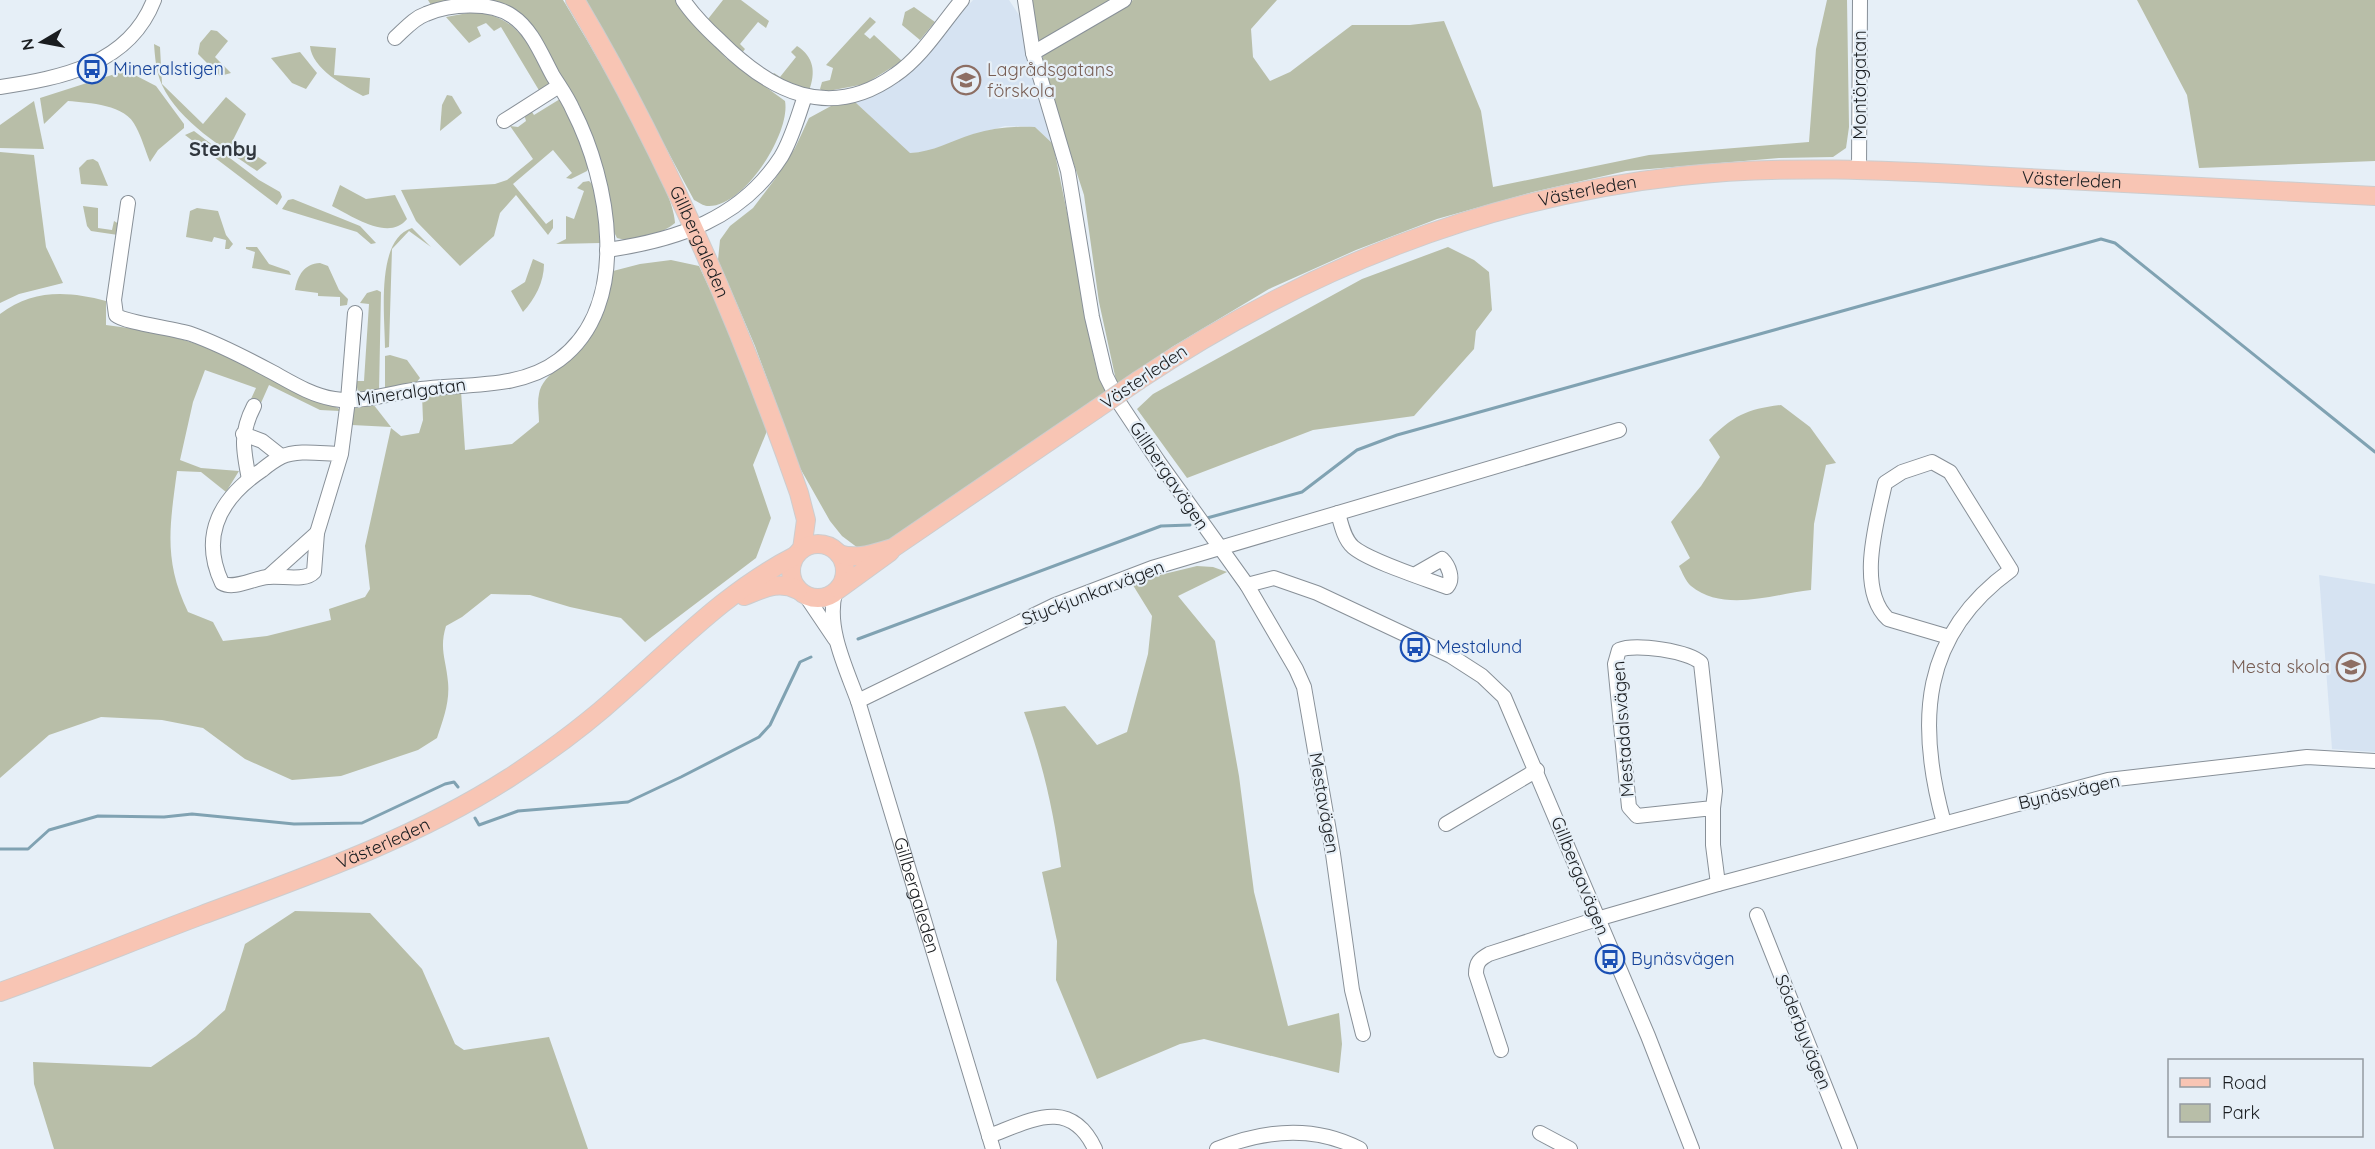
<svg xmlns="http://www.w3.org/2000/svg" width="2375" height="1149" font-family="Quicksand,sans-serif">
<style>
.built{fill:#d6e3f2}
.green{fill:#b8bea8}
.lines{fill:none;stroke-linecap:round;stroke-linejoin:round}
.stream{stroke:#80a2b2;stroke-width:3}
.minor-casing{stroke:#889098;stroke-width:16}
.major-casing{stroke:#cdcdce;stroke-width:20}
.minor{stroke:#fff;stroke-width:14}
.major{stroke:#f8c5b4;stroke-width:18}
.major-bridge-casing{stroke:#cdcdce;stroke-width:20;stroke-linecap:butt}
.major-bridge{stroke:#f8c5b4;stroke-width:18}
.labels{text-anchor:middle;stroke-width:4.5;stroke-linejoin:round;paint-order:stroke}
.transit-label{font-size:18px;fill:#164399;stroke:#e6eff7;text-anchor:start}
.education-label{font-size:18px;fill:#785e54;stroke:#e6eff7;text-anchor:start}
.street-label{font-size:18px;fill:#1a1d20;stroke:#e6eff7}
.neighbourhood-label{font-size:20px;font-weight:bold;fill:#31373e;stroke:#e6eff7}
</style>
<rect width="100%" height="100%" fill="#e6eff7"/>
<g class="built">
<polygon points="973,0 1009,0 1021,18 1027,55 1053,144 1035,127 1005,126 972,135 926,152 909,153 855,102 887,89 908,74"/>
<polygon points="2319,575 2375,584 2375,752 2332,749"/>
</g>
<g class="green">
<path d="M428,0H563C586,38 676,188 675,223C660,235 635,244 617,238L612,228L609,201L523,19L431,5Z"/>
<path d="M586,0H676L726,58L785,101C791,133 743,209 707,206C704,206 698,202 694,200Z"/>
<polygon points="723,0 741,0 769,21 766,28 758,22 740,44 745,49 742,53 708,22 708,19"/>
<polygon points="1030,0 1116,0 1042,44 1037,40"/>
<polygon points="1133,0 1277,0 1251,29 1253,57 1270,81 1290,72 1352,25 1410,25 1444,21 1481,111 1493,187 1649,155 1809,142 1816,49 1827,0 1847,0 1849,127 1846,148 1833,157 1779,158 1626,171 1533,192 1437,219 1356,250 1269,289 1172,347 1117,385 1099,302 1084,195 1042,66 1043,53"/>
<polygon points="2137,0 2375,0 2375,161 2199,168 2187,95"/>
<polygon points="914,7 935,22 920,40 902,25 905,12"/>
<path d="M473,12C520,16 531,48 551,85L540,92L501,27L494,31L486,23L477,27L481,36L469,43L446,17Z"/>
<polygon points="870,17 876,22 864,34 870,39 874,35 902,61 865,84 823,92 820,89 822,82 830,80 833,68 826,65"/>
<polygon points="211,30 217,31 228,41 215,57 231,73 220,76 198,54 200,43"/>
<path d="M154,44L160,47L162,84L203,124L226,97L246,114L233,140L267,163L257,171C225,149 179,122 162,85C156,72 155,57 154,44Z"/>
<path d="M310,46L336,48L334,75L370,78L369,94L363,96C345,86 312,69 310,46Z"/>
<path d="M797,46C814,57 816,72 809,91L771,77L774,73L780,77L796,57L791,52Z"/>
<polygon points="300,52 317,73 306,89 292,83 271,58"/>
<path d="M129,72L156,86L184,124V128L158,150L150,162C145,150 142,138 136,127C126,104 89,103 68,101L44,124L40,98L118,73Z"/>
<polygon points="447,95 452,96 462,113 440,131 442,105"/>
<polygon points="560,99 575,128 589,166 587,171 571,179 566,178 572,173 553,150 513,184 546,224 553,219 553,228 548,235 516,195 500,213 494,236 460,266 416,221 401,190 495,184 507,180 533,159 510,126 518,127 526,121 524,114 530,109 534,115"/>
<polygon points="34,101 44,149 0,148 0,125"/>
<path d="M855,102L910,153C933,152 951,141 973,134C994,128 1013,126 1035,127L1053,144L1071,232L1086,323L1096,367L1107,392L890,541L858,548L842,536L830,521L800,468L755,346L718,260L720,240L730,226L753,208L775,179L795,148L809,118L831,106Z"/>
<polygon points="194,131 259,180 280,192 282,197 277,205 185,135"/>
<polygon points="0,152 34,155 46,247 63,283 19,294 0,303"/>
<polygon points="93,159 98,162 108,186 81,184 79,168 87,160"/>
<polygon points="589,181 593,185 599,215 600,243 556,244 566,239 566,216 574,219 584,191 577,188 583,182"/>
<path d="M340,185L366,199L395,195L407,219C389,242 352,216 332,206Z"/>
<polygon points="293,199 360,226 376,243 371,244 357,232 282,209 288,200"/>
<polygon points="83,206 98,208 98,228 112,230 114,221 119,224 118,235 91,231 87,226"/>
<polygon points="197,208 218,211 226,235 233,244 229,249 225,249 226,240 214,237 212,242 186,237 190,211"/>
<path d="M412,228L431,247L409,231L392,249L389,347L385,348C385,317 375,239 412,228Z"/>
<polygon points="246,247 257,247 269,264 289,271 291,275 252,268 255,252 246,249"/>
<polygon points="1448,247 1474,260 1489,272 1492,310 1476,331 1474,349 1414,416 1313,430 1187,478 1137,409 1153,394 1362,279"/>
<path d="M533,259L544,264C544,282 535,299 523,312L511,291L525,282Z"/>
<path d="M671,260L699,266L721,313L767,431L753,465L771,518L756,558L645,642L621,618L570,607L530,595L491,594L462,617L446,626C439,649 446,659 448,682C450,702 443,720 437,738L418,750L341,776L292,780L245,759L203,728L162,720L101,717L49,735L0,778V314C33,289 68,291 106,301V325C146,330 185,337 222,354C261,372 297,394 338,408L340,411L320,410L269,385L261,403L251,399L256,388L205,370L193,402L180,460L201,468L239,471L226,492L201,472L177,471C170,525 163,560 188,612L213,622L223,641L267,636L331,620L329,609L365,597L370,589L365,546L391,428L401,436L419,433L423,420L422,395L461,391L465,450L512,444L539,422C539,413 537,403 539,394C542,373 574,360 586,344C602,323 608,298 613,271L640,264Z"/>
<path d="M320,263L328,266L339,290L348,299L347,305L340,306V297L318,296V293L295,290C298,275 304,264 320,263Z"/>
<polygon points="377,290 381,292 379,391 358,393 356,381 364,381 369,304 360,303 367,293"/>
<polygon points="390,355 407,360 420,378 416,383 385,389 385,356"/>
<polygon points="373,404 391,427 352,425 352,412 355,408"/>
<path d="M1781,405L1810,427L1836,463L1826,465L1814,524L1811,590C1774,594 1724,613 1691,586C1686,582 1682,572 1679,566L1690,558L1671,522L1701,486L1720,457L1709,440C1733,416 1747,409 1781,405Z"/>
<path d="M1197,566L1213,567L1227,572L1178,596L1215,641L1239,776L1254,892L1288,1026L1339,1013L1342,1044L1339,1073L1204,1039L1180,1044L1097,1079L1056,980L1057,941L1042,872L1061,867C1054,813 1043,763 1024,712L1065,706L1097,745L1127,732L1148,654L1152,616L1131,582Z"/>
<polygon points="295,911 370,913 422,969 455,1044 464,1050 549,1037 588,1149 54,1149 34,1084 33,1062 151,1067 196,1036 225,1010 245,944"/>
</g>
<g class="lines">
<g class="stream">
<polyline points="1207,518 1302,492 1357,450 1397,435 2101,239 2115,243 2375,452"/>
<polyline points="858,639 1161,526 1190,525"/>
<polyline points="475,818 479,825 518,811 628,802 681,777 759,737 770,725 800,662 811,657"/>
<polyline points="0,849 28,849 49,830 98,816 164,817 192,814 294,824 362,823 445,784 454,782 458,787"/>
</g>
<g class="minor-casing">
<g id="minor">
<path d="M683,0C693,15 707,29 720,41C770,91 829,122 895,75C922,57 941,25 962,0"/>
<polyline points="1025,0 1033,53 1068,171 1092,317 1106,376 1120,404 1158,461 1247,585 1296,669 1304,687 1333,854 1352,990 1363,1034"/>
<polyline points="1033,53 1124,0"/>
<path d="M0,87C61,78 129,65 154,0"/>
<polyline points="504,121 559,86"/>
<polyline points="1859,169 1860,0"/>
<path d="M128,203L114,300L116,315C125,323 174,328 191,334C219,344 246,358 272,372C292,383 311,395 334,399C358,403 384,395 407,391C457,382 517,392 559,360C633,305 609,180 573,110C568,98 560,87 553,76C542,56 532,29 512,16C490,1 450,4 426,14C414,18 405,29 395,38"/>
<path d="M607,250C677,240 741,219 781,157C792,139 798,116 805,96"/>
<polyline points="243,434 262,441 281,456"/>
<path d="M341,454C323,454 298,449 281,457C275,460 268,465 262,470C222,497 199,534 222,583C234,590 254,578 268,577C281,575 305,582 314,572L317,533L341,454L348,400L355,313"/>
<path d="M249,479C243,449 240,433 254,406"/>
<path d="M1338,513C1341,524 1344,539 1353,547C1369,561 1426,579 1447,587C1454,579 1449,566 1442,559L1414,575"/>
<polyline points="268,577 317,533"/>
<polyline points="1247,585 1274,578 1317,593 1451,656 1482,676 1504,697 1648,1036 1692,1149"/>
<path id="s1" d="M835,593C826,628 846,668 858,701L993,1149"/>
<polyline points="806,596 835,639"/>
<polyline points="858,701 1055,605 1152,568 1619,430"/>
<path d="M1713,808L1715,791L1701,663C1689,651 1635,643 1619,650L1615,664L1629,807L1637,816L1713,808V845L1718,884"/>
<path d="M1944,823C1916,722 1921,635 2011,570L1950,472L1932,462L1902,472L1885,483C1877,521 1856,589 1888,619L1949,637"/>
<polyline points="1446,824 1537,770"/>
<polyline points="1757,915 1850,1149"/>
<path d="M1501,1050L1476,974C1476,962 1480,959 1489,954L1597,919L1718,884L2108,780L2307,757L2375,761"/>
<polyline points="1540,1133 1570,1149"/>
<path d="M989,1136C1030,1121 1070,1096 1095,1149"/>
<path d="M1217,1149C1264,1130 1314,1125 1360,1149"/>
</g>
</g>
<g class="major-casing">
<g id="major">
<path id="s2" d="M575,0C668,156 739,322 799,493L806,520L802,549"/>
<path id="s3" d="M1139,380C1302,271 1485,197 1681,176C1791,164 1899,171 2009,177C2131,183 2253,189 2375,196"/>
<circle cx="818" cy="571" r="27"/>
<path d="M839,554C859,560 874,553 893,548L1095,410"/>
<polyline points="839,589 890,552"/>
<path d="M744,596C763,589 778,580 798,590"/>
<path id="s4" d="M0,992C68,968 135,940 202,915C307,876 414,839 509,778C549,752 587,724 622,692C678,643 728,590 795,556"/>
</g>
</g>
<use href="#minor" class="minor"/>
<use href="#major" class="major"/>
<g class="major-bridge-casing">
<polyline id="major-bridge" points="1095,410 1139,380"/>
</g>
<use href="#major-bridge" class="major-bridge"/>
</g>
<defs>
<g id="bus-ring" transform="scale(1.5)"><circle r="9.5" fill="#e6eff7" stroke="#1a4fb4" stroke-width="1.5"/><path d="M-5-6H5V4H4V6H2V4H-2V6H-4V4H-5ZM-3.5-4V0h7V-4ZM-3.5 1.2v1.5H-2V1.2ZM2 1.2v1.5H3.5V1.2Z" fill="#1a4fb4"/></g>
<g id="school-ring" transform="scale(1.5)"><circle r="9.5" fill="#e6eff7" stroke="#8d6e63" stroke-width="1.5"/><path d="M0-5L7-2L0 1L-7-2ZM-4 1L0 2.5L4 1V4Q0 6-4 4Z" fill="#8d6e63"/></g>
</defs>
<g fill-rule="evenodd">
<use href="#bus-ring" x="92" y="69"/>
<use href="#school-ring" x="966" y="80"/>
<use href="#bus-ring" x="1415" y="647"/>
<use href="#school-ring" x="2351" y="667"/>
<use href="#bus-ring" x="1610" y="959"/>
</g>
<g class="labels">
<g class="transit-label">
<text x="113" y="75">Mineralstigen</text>
<text x="1436" y="653">Mestalund</text>
<text x="1631" y="965">Bynäsvägen</text>
</g>
<g class="education-label">
<text x="987" y="76">Lagrådsgatans<tspan x="987" dy="21">förskola</tspan></text>
<text x="2330" y="673" text-anchor="end">Mesta skola</text>
</g>
<g class="street-label">
<text transform="translate(1860 85) rotate(-90)" y="6">Montörgatan</text>
<text dy="6" stroke="none"><textPath href="#s3" startOffset="976">Västerleden</textPath></text>
<text dy="6" stroke="none"><textPath href="#s3" startOffset="490">Västerleden</textPath></text>
<text dy="6" stroke="none"><textPath href="#s2" startOffset="272">Gillbergaleden</textPath></text>
<text transform="translate(1144 377) rotate(-34)" y="6">Västerleden</text>
<text transform="translate(411 392) rotate(-8)" y="6">Mineralgatan</text>
<text transform="translate(1169 476) rotate(56)" y="6">Gillbergavägen</text>
<text transform="translate(1093 593) rotate(-21)" y="6">Styckjunkarvägen</text>
<text transform="translate(1623 729) rotate(-94)" y="6">Mestadalsvägen</text>
<text transform="translate(2069 792) rotate(-13)" y="6">Bynäsvägen</text>
<text transform="translate(1324 803) rotate(80)" y="6">Mestavägen</text>
<text dy="6" stroke="none"><textPath href="#s4" startOffset="411">Västerleden</textPath></text>
<text transform="translate(1580 876) rotate(68)" y="6">Gillbergavägen</text>
<text dy="6" stroke="none"><textPath href="#s1" startOffset="315">Gillbergaleden</textPath></text>
<text transform="translate(1803 1032) rotate(68)" y="6">Söderbyvägen</text>
</g>
<g class="neighbourhood-label">
<text x="223" y="156">Stenby</text>
</g>
</g>
<rect x="2168" y="1059" width="195" height="78" fill="#e6eff7" stroke="#949ba1" stroke-width="1.5"/>
<rect x="2180" y="1078" width="30" height="9" fill="#f8c5b4" stroke="#949ba1" stroke-width="1.5"/>
<text x="2222" y="1089" font-size="18" fill="#1a1d20">Road</text>
<rect x="2180" y="1104" width="30" height="18" fill="#b8bea8" stroke="#949ba1" stroke-width="1.5"/>
<text x="2222" y="1119" font-size="18" fill="#1a1d20">Park</text>
<g transform="translate(42 42) rotate(260)" stroke="#e6eff7" stroke-width="4.5" paint-order="stroke">
<path d="M0-4.5L10 22L0 15L-10 22Z" fill="#1a1d20"/>
<text y="-9" font-size="16" font-weight="bold" text-anchor="middle" fill="#1a1d20">N</text>
</g>
</svg>
